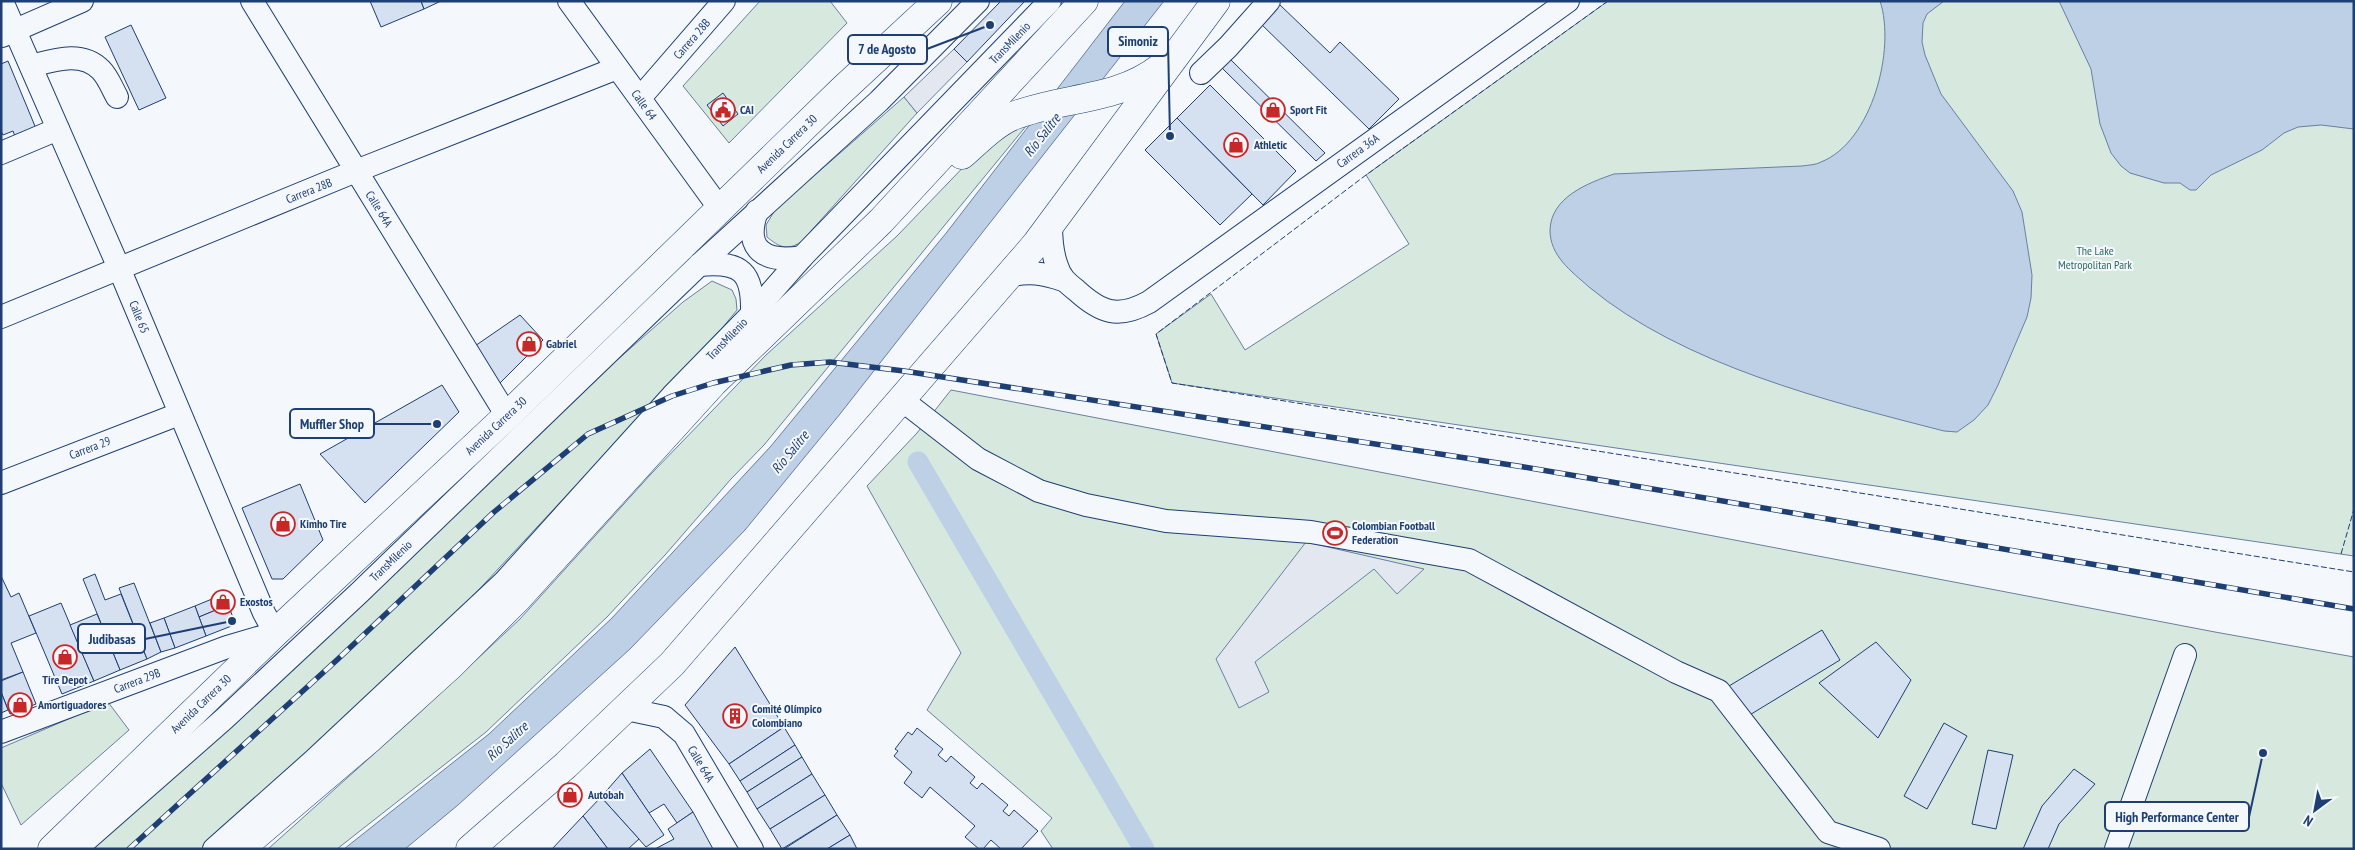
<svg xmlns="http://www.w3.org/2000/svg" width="2355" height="850" font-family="'PT Sans Narrow',sans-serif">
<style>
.green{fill:#d7e8df;stroke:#687fa3}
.parking{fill:#e3e8f0;stroke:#687fa3}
.water{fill:#bed0e5;stroke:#687fa3}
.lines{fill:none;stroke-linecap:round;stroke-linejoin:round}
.canal{stroke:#bed0e5;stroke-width:21}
.building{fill:#d5e0f0;stroke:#1d3f73}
.minor-casing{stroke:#1d3f73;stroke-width:24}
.highway-casing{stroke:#1d3f73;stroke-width:29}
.minor{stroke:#f4f7fb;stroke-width:22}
.highway{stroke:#f4f7fb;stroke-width:28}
.rail-casing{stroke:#1d3f73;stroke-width:5.5}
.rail{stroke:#f4f7fb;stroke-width:4;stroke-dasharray:11;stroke-linecap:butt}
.fence{stroke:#1d3f73;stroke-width:1;stroke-dasharray:6 2.5;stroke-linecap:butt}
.labels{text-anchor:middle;stroke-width:4;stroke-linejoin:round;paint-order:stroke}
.street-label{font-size:12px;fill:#1d3f73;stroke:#f4f7fb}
.poi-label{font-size:12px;font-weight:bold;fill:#1d3f73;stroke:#f4f7fb;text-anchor:start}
.park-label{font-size:12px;fill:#2c6c60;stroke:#f4f7fb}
.water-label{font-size:14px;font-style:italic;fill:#1d3f73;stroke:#f4f7fb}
.leader{fill:none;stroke:#1d3f73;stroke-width:2}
.callout-dot{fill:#1d3f73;stroke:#f4f7fb;stroke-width:2}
.callout{fill:#f4f7fb;stroke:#1d3f73;stroke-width:2}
.callout-label{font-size:14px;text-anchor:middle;font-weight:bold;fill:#1d3f73}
</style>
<rect width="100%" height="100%" fill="#f4f7fb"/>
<g class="green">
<polygon points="760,1 830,1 847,23 729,143 683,86"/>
<polygon points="1608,1 2354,1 2354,556 1172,383 1156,334 1211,294 1245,350 1409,244 1366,175"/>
<path d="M904,97L917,113L801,242C787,251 779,247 767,237L766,225L775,210Z"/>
<polygon points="1016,125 1027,125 764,445 731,479 665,555 607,617 486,732 337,849 268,849 414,718 520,619 651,474 766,355 897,236 975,155"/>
<polygon points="712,281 732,290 736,299 737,310 723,327 459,611 203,849 84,849 525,441 683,302"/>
<polygon points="951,390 2215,632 2354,657 2354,849 1053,849 1041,831 1052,818 927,710 961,653 867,486 917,433"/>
<polygon points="108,702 129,730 21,825 1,783 1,748"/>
</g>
<g class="parking">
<polygon points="954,49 967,62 917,113 904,97"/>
<polygon points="1306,542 1424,569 1397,594 1374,569 1255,662 1269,692 1239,708 1216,659"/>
</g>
<g class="water">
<polygon points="1125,1 1164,1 840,414 745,530 630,649 458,805 405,849 344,849 489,734 612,618 771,446 947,232"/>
<path d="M1880,1H1944L1927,14L1923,23L1922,42L1925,55L1941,94L2013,191L2022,212L2032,275L2031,298L2027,317L1998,385L1988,405L1974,420L1957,432L1944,431C1827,401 1683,365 1589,287C1571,271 1550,256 1550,230C1551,197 1588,183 1614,174L1802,166C1808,165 1816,165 1821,162C1872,142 1896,49 1880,1Z"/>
<polygon points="2059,1 2354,1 2354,129 2321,125 2298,127 2284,133 2262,150 2211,175 2196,190 2190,190 2180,183 2164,183 2130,173 2121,166 2111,153 2100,124 2091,69"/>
</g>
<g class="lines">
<polyline class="canal" points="918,462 1144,849"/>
</g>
<g class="building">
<polygon points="370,1 421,1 424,9 381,27"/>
<polygon points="421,1 441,1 424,9"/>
<polygon points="1001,1 1025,1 967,62 954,49"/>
<polygon points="1279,4 1330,53 1340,42 1399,99 1369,129 1260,23"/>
<polygon points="131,25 166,98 139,110 105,37"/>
<polygon points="1229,58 1325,153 1316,161 1221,67"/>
<polygon points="8,61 37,131 16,139 13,131 3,135 1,131 1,64"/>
<polygon points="1210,85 1296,171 1263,205 1177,118"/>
<polygon points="723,93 738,114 723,126 707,105"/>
<polygon points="1177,118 1252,194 1220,225 1145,150"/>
<polygon points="520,315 543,340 495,388 472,348"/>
<polygon points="442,385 459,412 365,503 320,454"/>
<polygon points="300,484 323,540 283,579 272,579 242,508"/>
<polygon points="95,574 105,600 121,594 147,659 120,670 83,579"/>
<polygon points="1,576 11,597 19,593 36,633 11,643 23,672 1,680"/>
<polygon points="134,583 161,652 147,659 119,588"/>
<polygon points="224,594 228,605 199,617 195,606"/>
<polygon points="61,603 94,681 62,694 29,616"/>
<polygon points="228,605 235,622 234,625 206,636 199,617"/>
<polygon points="195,606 206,636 175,648 164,618"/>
<polygon points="97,614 120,670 94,681 70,625"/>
<polygon points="164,618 175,648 161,652 150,623"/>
<polygon points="1822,630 1840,660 1748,716 1729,686"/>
<polygon points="1876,642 1911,680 1878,738 1819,683"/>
<polygon points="735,647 784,727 729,764 685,705"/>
<polygon points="23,672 36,704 10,714 1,692 1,681"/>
<polygon points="1,692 8,710 1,713"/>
<polygon points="1944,723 1967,736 1927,809 1904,796"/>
<polygon points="784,727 795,745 740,781 729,764"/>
<polygon points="917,728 943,749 938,755 946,762 951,756 975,777 970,783 977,789 982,783 1008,805 1003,811 1009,816 1014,810 1038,831 1021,849 1001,849 991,840 983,849 979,849 965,837 975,826 930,787 922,798 904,783 912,772 894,756 898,751 895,749 908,732 912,735"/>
<polygon points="795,745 802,757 747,792 740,781"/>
<polygon points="650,749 693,812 677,823 664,804 649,813 622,773"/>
<polygon points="1988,750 2013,755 1996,829 1972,824"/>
<polygon points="802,757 812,774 757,809 747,792"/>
<polygon points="2074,769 2095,784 2059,824 2048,849 2023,849 2042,806"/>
<polygon points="622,773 664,835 646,847 601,797"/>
<polygon points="812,774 825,795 770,829 757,809"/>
<polygon points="825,795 837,815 782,849 770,829"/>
<polygon points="601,797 639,839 628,849 608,849 583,816"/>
<polygon points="693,812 713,849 655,849 674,839 668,829"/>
<polygon points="837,815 850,835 827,849 784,849"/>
<polygon points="583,816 608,849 552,849"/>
<polygon points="850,835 857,849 827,849"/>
</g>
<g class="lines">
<g class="minor-casing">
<g id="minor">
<polyline points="252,1 507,416"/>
<polyline points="569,1 720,209"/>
<polyline points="2,36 82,1"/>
<path d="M31,66C54,60 82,50 101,70C108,77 112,88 117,97"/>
<polyline points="1201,73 1228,47 1269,1"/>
<polyline points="640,98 724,1"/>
<polyline points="1,153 58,129"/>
<path d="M757,211C743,250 765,263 802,257"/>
<path d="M1051,224C1051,238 1052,253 1057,266C1060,277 1067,283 1076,290C1101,313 1118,319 1149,302L1568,1"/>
<path d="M699,265C742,261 753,272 752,314"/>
<path d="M1008,276C1029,271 1043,273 1063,280"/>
<polyline points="1,317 356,171 617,68"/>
<polyline points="902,400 978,459 1039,491 1086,505 1166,521 1311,532 1469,560 1676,672 1719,691 1828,832 1879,849"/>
<polyline points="1,483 179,414"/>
<polyline points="626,709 664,717 684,734 752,849"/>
<polyline points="1,732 227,647 275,633 264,613 119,268 2,1"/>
<polyline points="76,849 224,719 359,593 699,265 879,101 978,1"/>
<polyline points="214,849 313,761 504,582 672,396 752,314 802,257 1050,1"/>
<polyline points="2116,849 2185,655"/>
</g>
</g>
<g class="highway-casing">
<g id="highway">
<path d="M962,155C977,142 994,124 1013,116C1063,96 1116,102 1161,67"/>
<polyline points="52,849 275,633 507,416 841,91 938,1"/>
<polyline points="240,849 367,741 451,665 518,598 713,383 881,221 1084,1"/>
<polyline points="470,849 566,765 672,664 1036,244 1216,1"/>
</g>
</g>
<use href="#minor" class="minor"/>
<use href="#highway" class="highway"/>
<g class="rail-casing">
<polyline id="rail" points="129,849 338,659 494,512 588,434 672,396 713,383 791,365 830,362 904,371 1524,467 2354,609"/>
</g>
<use href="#rail" class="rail"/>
<g class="fence">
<polyline points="1608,1 1366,175 1156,334 1172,383 2354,572"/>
<polyline points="2341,554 2354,509"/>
</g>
</g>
<defs>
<g id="civic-ring" transform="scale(1.25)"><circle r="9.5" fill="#f4f7fb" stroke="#c62828" stroke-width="1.5"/><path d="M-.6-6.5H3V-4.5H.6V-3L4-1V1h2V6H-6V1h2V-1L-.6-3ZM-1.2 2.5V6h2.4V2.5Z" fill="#c62828"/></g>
<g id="shop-ring" transform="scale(1.25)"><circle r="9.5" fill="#f4f7fb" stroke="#c62828" stroke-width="1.5"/><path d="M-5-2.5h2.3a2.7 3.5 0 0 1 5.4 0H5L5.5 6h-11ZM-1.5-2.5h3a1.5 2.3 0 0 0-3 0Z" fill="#c62828"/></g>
<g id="stadium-ring" transform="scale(1.25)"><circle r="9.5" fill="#f4f7fb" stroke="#c62828" stroke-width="1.5"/><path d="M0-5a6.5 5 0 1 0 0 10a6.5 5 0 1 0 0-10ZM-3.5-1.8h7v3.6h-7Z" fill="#c62828"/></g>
<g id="building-ring" transform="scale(1.25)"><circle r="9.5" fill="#f4f7fb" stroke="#c62828" stroke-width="1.5"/><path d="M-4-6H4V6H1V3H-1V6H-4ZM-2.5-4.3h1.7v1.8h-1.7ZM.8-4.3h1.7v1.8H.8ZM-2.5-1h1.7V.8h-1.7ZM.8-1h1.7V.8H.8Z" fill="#c62828"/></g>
</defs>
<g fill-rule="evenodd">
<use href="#civic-ring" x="723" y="110"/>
<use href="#shop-ring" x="1273" y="110"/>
<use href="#shop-ring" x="1236" y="145"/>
<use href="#shop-ring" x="529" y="344"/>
<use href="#shop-ring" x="283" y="524"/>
<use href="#stadium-ring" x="1335" y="533"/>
<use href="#shop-ring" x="223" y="602"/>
<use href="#shop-ring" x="65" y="657"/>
<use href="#shop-ring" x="20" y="705"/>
<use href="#building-ring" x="735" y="716"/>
<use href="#shop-ring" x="570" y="795"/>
</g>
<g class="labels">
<g class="street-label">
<text transform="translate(692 39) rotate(-49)" y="4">Carrera 28B</text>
<text transform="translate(1010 43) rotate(-46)" y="4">TransMilenio</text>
<text transform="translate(644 105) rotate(54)" y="4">Calle 64</text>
<text transform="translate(787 144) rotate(-44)" y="4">Avenida Carrera 30</text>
<text transform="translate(1358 151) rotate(-36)" y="4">Carrera 36A</text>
<text transform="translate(309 191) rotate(-22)" y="4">Carrera 28B</text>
<text transform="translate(379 209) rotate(58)" y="4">Calle 64A</text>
<text transform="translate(139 317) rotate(68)" y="4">Calle 65</text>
<text transform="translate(727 339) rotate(-46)" y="4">TransMilenio</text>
<text transform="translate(496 426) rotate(-43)" y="4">Avenida Carrera 30</text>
<text transform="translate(90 448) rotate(-21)" y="4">Carrera 29</text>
<text transform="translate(391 561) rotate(-44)" y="4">TransMilenio</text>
<text transform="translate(137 681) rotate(-21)" y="4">Carrera 29B</text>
<text transform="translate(201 704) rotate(-44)" y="4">Avenida Carrera 30</text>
<text transform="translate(701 764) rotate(59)" y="4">Calle 64A</text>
</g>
<g class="poi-label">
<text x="740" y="114">CAI</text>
<text x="1290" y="114">Sport Fit</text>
<text x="1254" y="149">Athletic</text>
<text x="546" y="348">Gabriel</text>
<text x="300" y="528">Kimho Tire</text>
<text x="1352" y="530">Colombian Football<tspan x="1352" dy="14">Federation</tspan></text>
<text x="240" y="606">Exostos</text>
<text x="65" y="684" text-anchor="middle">Tire Depot</text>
<text x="38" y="709">Amortiguadores</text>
<text x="752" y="713">Comité Olímpico<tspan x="752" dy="14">Colombiano</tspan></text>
<text x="588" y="799">Autobah</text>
</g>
<g class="park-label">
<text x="2095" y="255">The Lake<tspan x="2095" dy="14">Metropolitan Park</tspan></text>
</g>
<g class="water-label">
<text transform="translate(1042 135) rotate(-52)" y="5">Río Salitre</text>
<text transform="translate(790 452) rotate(-51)" y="5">Río Salitre</text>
<text transform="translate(507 741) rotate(-42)" y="5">Río Salitre</text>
</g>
</g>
<path class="leader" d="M1170 136L1168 41M990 25L927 49M437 424L374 424M232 621L145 639M2263 753L2249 817"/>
<g class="callout-dot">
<circle cx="1170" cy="136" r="5"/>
<circle cx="990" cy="25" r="5"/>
<circle cx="437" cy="424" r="5"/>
<circle cx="232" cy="621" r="5"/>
<circle cx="2263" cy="753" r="5"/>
</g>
<g class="callout">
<rect x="1108" y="27" width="60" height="29" rx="5"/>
<rect x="848" y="35" width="79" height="29" rx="5"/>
<rect x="290" y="409" width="84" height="29" rx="5"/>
<rect x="78" y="624" width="67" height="29" rx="5"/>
<rect x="2105" y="802" width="144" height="29" rx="5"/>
</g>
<g class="callout-label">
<text x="1138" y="46">Simoniz</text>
<text x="887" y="54">7 de Agosto</text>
<text x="332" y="429">Muffler Shop</text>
<text x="112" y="644">Judibasas</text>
<text x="2177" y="822">High Performance Center</text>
</g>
<rect width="2355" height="850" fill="none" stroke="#1d3f73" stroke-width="5"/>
<g transform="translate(2315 810) rotate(212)" stroke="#f4f7fb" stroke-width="4" paint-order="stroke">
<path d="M0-4L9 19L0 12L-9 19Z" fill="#1d3f73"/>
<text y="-8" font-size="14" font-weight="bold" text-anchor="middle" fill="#1d3f73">N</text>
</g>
</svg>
